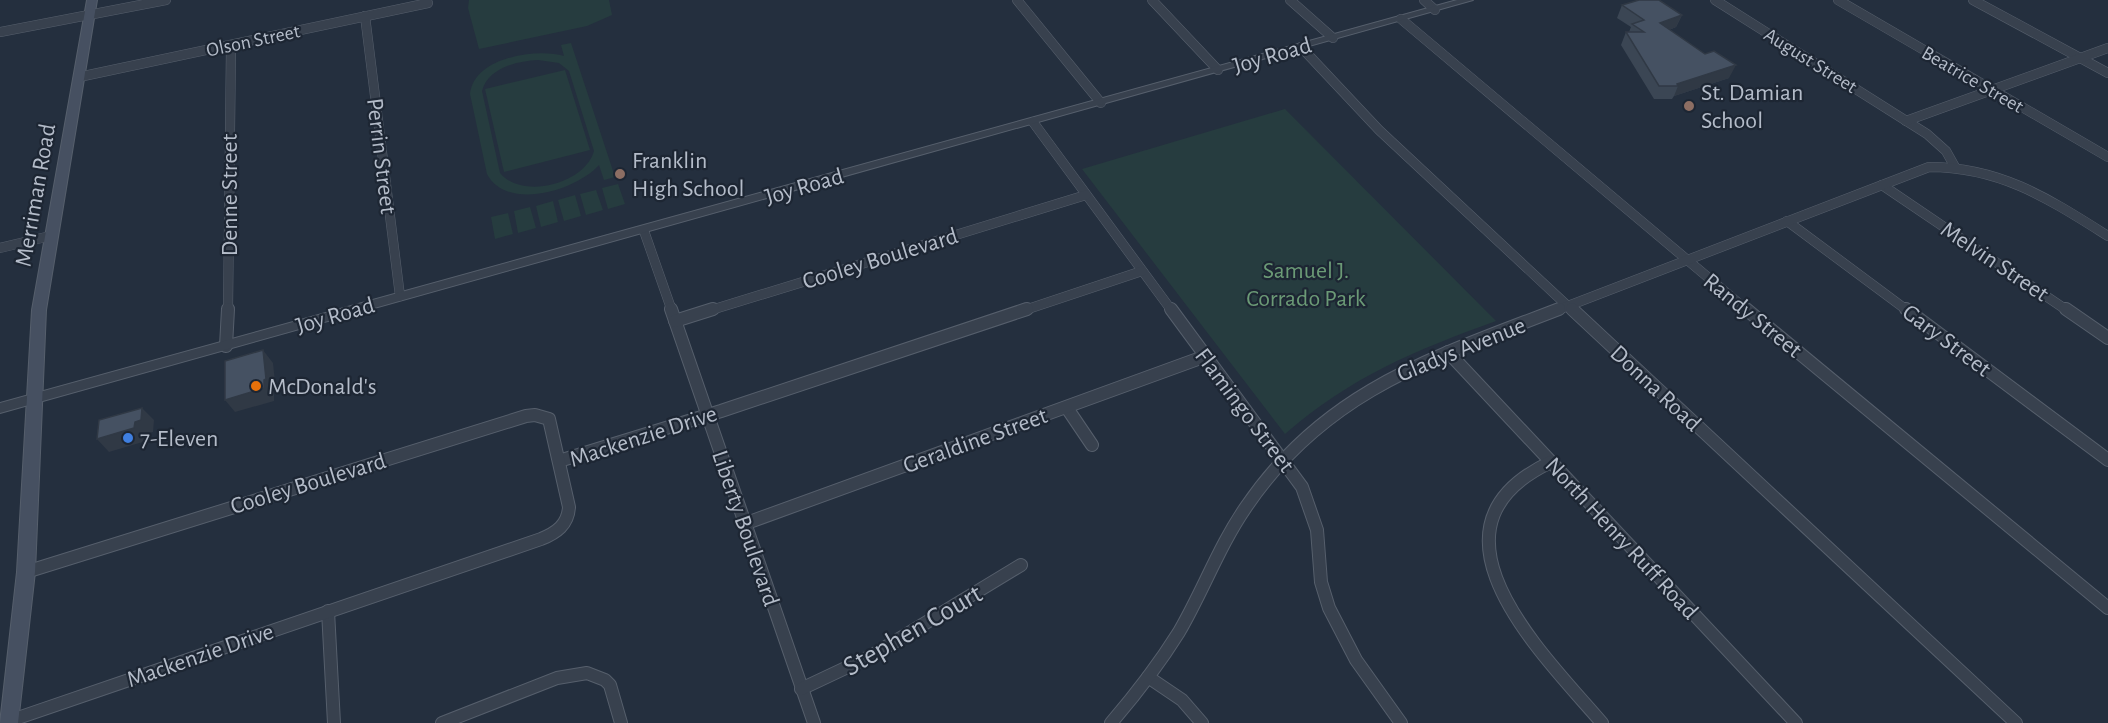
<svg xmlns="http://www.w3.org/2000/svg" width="2108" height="723" font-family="'Alegreya Sans',sans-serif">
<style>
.green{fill:#263c3f;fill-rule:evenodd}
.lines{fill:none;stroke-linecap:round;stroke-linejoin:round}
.minor-far1-casing{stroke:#565f6c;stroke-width:10}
.minor-casing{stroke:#565f6c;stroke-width:14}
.tertiary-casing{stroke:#565f6c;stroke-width:2}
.secondary-casing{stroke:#565f6c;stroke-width:2}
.minor-far1{stroke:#38414e;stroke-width:9}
.minor{stroke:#38414e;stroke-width:12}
.tertiary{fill:#38414e;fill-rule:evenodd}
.secondary{fill:#465061;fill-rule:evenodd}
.wall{fill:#3b4654}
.shaded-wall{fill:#303945}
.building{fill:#455162;stroke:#303945;stroke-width:1.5}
.education-dot{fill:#8d6e63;stroke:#1d2633;stroke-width:2}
.food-dot{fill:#e8710a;stroke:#1d2633;stroke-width:2}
.shop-dot{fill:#3f7fe0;stroke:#1d2633;stroke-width:2}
.labels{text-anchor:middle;stroke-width:4.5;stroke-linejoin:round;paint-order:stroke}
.far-street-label{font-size:20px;fill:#b4bcc9;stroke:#1d2633}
.street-label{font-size:24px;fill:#b4bcc9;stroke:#1d2633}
.poi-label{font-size:24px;fill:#b4bcc9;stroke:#1d2633;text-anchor:start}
.park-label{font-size:24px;fill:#6b9a76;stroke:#1d2633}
.near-street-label{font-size:28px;fill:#b4bcc9;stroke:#1d2633}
</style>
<rect width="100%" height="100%" fill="#242f3e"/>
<g class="green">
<polygon points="469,0 609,0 612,15 587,26 479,49 468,8"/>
<path d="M571,43L615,177L604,180L599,165C577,190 507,212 487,174L470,94C474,57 536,48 564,56L561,45ZM538,60L559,63L569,71L594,151C585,184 522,200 500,173L482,91C488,68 517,61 538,60Z"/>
<polygon points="565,70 590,150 504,172 485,89"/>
<path d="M1285,109L1496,321C1416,350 1350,377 1285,434L1082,169Z"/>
<polygon points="618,184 625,204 608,209 602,188"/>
<polygon points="596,190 603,210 586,215 580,194"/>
<polygon points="575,195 581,216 564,221 558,200"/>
<polygon points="553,201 558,222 541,227 536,206"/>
<polygon points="530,207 536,228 518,233 514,211"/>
<polygon points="508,213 513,234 495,239 491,217"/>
</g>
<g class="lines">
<g class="minor-far1-casing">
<g id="minor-far1">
<polyline points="1017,0 1101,103"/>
<polyline points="1152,0 1218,70"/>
<polyline points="1290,0 1333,38"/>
<polyline points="1424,0 1435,10"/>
<polyline points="1715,0 1927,134 1946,151 1955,167"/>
<polyline points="1838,0 2108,157"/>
<polyline points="1973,0 2108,73"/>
<polyline points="365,16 400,296"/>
<polyline points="1401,19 1748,311"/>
<polyline points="0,32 166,0"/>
<polyline points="1301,47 1379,130 1573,311"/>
<polyline points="79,77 428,3"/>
<polyline points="1906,121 2108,48"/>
<polyline points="1033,122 1172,311"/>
<polyline points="1882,185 2068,311"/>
<polyline points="1787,221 1908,311"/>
<polyline points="644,231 672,311"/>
<polyline points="0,248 50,236"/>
<polyline points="228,311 231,45"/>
<polyline points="708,311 1086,195"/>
<polyline points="1022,311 1142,271"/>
<path d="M1555,311L1929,167C2001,167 2049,199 2108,236"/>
</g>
</g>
<g class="minor-casing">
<g id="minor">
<polyline points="671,309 814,723"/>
<polyline points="1171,309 1302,487 1317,530 1321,582 1329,608 1356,660 1401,723"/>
<polyline points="1572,309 2016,723"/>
<polyline points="1746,309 2108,608"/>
<polyline points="1906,309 2108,460"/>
<polyline points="2066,309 2108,338"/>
<polyline points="675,321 713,309"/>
<polyline points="226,346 228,309"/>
<polyline points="1448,352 1796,723"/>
<polyline points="1067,408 1092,445"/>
<polyline points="559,461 721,411 1027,309"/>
<path d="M1551,462C1411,528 1543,654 1602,723"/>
<polyline points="744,524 1206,356"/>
<polyline points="328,611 334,723"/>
<polyline points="1148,677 1182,700 1202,723"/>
<polyline points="801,689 871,656 1021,565"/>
<path d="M9,721L541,539C556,533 568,525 569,507L549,419L535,415L526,416L26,572"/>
<polyline points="442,723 557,678 587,673 605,680 610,685 621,723"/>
<path d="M1111,723C1136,694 1159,664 1179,632C1203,591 1219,546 1246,507C1325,390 1435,357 1559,309"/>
</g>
</g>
<g class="tertiary-casing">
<polygon id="tertiary" points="1457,0 1473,0 0,413 0,403"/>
</g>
<g class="secondary-casing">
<polygon id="secondary" points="87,0 97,0 46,310 35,572 18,723 0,723 17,572 32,310"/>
</g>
<use href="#minor-far1" class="minor-far1"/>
<use href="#minor" class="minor"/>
<use href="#tertiary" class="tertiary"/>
<use href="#secondary" class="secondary"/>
</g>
<polygon class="wall" points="1622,5 1682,15 1676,27 1669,30 1729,78 1674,96 1672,99 1654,99 1621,45 1626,32 1629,32 1631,27 1617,18"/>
<g class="shaded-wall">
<polygon points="1682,15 1676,27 1654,36 1660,23"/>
<polygon points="1736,65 1729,78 1674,96 1678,86 1677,84"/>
<polygon points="263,350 273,363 276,392 274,393 274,401 235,412 225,400"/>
<polygon points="142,408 154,420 153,432 146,434 146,441 109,452 97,439 135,422"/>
</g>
<g class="building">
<polygon points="1639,0 1659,0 1682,15 1660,23 1705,54 1714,51 1736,65 1677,84 1678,86 1659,86 1626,32 1644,32 1632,24 1644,20 1622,5"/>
<polygon points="263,350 266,379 264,380 264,388 225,400 225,361"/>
<polygon points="142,408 141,420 135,422 134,428 97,439 99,420"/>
</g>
<g class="education-dot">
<circle cx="1689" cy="106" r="6"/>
<circle cx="620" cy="174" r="6"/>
</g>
<circle class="food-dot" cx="256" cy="386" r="6"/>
<circle class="shop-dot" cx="128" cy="438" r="6"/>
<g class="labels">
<g class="far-street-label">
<text transform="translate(253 40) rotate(-12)" y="7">Olson Street</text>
<text transform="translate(1811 60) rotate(32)" y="7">August Street</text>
<text transform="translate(1973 79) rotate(30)" y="7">Beatrice Street</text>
</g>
<g class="street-label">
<text transform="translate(1272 55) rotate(-16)" y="8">Joy Road</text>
<text transform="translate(382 156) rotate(83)" y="8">Perrin Street</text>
<text transform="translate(804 186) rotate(-16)" y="8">Joy Road</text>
<text transform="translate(35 195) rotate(-80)" y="8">Merriman Road</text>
<text transform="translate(229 195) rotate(-90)" y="8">Denne Street</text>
<text transform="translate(880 258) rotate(-17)" y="8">Cooley Boulevard</text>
<text transform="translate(1995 261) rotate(34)" y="8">Melvin Street</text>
<text transform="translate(335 315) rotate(-16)" y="8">Joy Road</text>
<text transform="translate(1753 315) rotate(39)" y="8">Randy Street</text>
<text transform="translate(1947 340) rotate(37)" y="8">Gary Street</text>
<text transform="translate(1461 349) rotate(-22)" y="8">Gladys Avenue</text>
<text transform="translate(1656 388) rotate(43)" y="8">Donna Road</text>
<text transform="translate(1245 410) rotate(53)" y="8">Flamingo Street</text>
<text transform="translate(643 436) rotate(-18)" y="8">Mackenzie Drive</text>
<text transform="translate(975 440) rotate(-20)" y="8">Geraldine Street</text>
<text transform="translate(308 483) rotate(-17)" y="8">Cooley Boulevard</text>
<text transform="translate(746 528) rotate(71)" y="8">Liberty Boulevard</text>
<text transform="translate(1622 538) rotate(47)" y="8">North Henry Ruff Road</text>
<text transform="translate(200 655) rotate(-19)" y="8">Mackenzie Drive</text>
</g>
<g class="poi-label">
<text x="1701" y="100">St. Damian<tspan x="1701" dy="28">School</tspan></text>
<text x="632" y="168">Franklin<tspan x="632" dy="28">High School</tspan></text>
<text x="268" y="394">McDonald's</text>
<text x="140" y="446">7-Eleven</text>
</g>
<g class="park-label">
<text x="1306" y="278">Samuel J.<tspan x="1306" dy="28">Corrado Park</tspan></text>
</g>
<g class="near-street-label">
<text transform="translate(912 629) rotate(-30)" y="10">Stephen Court</text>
</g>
</g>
</svg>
